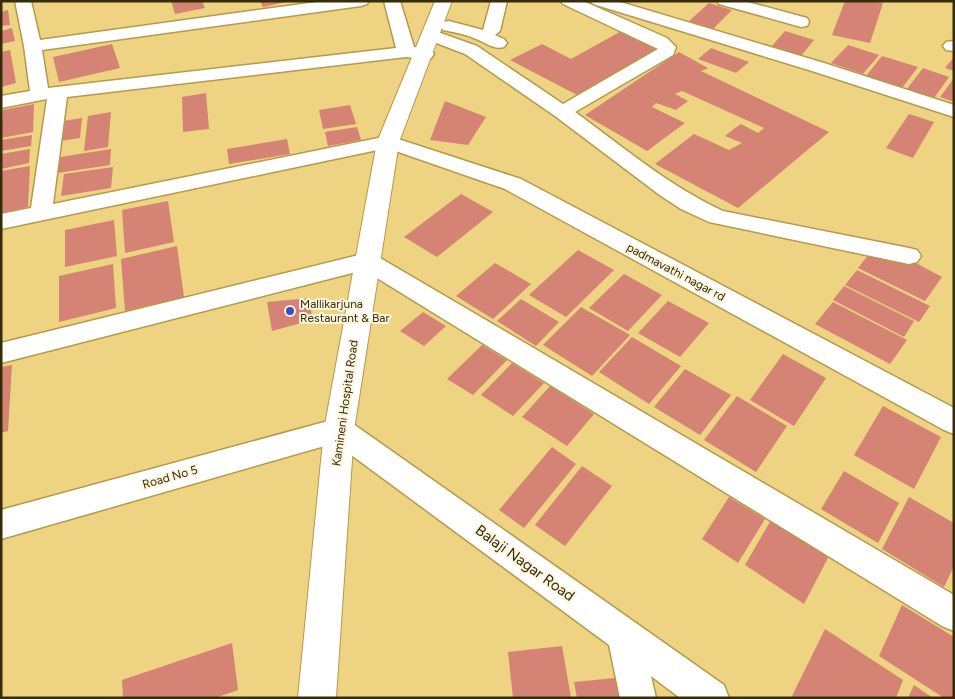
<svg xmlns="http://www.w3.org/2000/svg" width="955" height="699" font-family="Figtree,sans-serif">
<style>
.building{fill:#d58374}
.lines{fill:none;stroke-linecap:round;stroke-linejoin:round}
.street-casing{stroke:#b49a4a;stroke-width:3}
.secondary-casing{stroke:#b49a4a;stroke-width:2}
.street{fill:#fff;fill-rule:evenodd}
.secondary{fill:#fff;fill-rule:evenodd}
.poi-dot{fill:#3d4ec2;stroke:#fdf6df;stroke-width:2}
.labels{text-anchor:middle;stroke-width:4;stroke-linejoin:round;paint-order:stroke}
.street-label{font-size:12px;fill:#362c09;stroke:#fdf6df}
.poi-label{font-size:12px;fill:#362c09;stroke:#fdf6df;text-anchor:start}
.near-street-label{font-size:15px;fill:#362c09;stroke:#fdf6df}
</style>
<rect width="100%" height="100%" fill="#eed383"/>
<g class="building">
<polygon points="171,1 202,1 205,8 175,14"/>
<polygon points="260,1 286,1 286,2 263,7"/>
<polygon points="845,1 872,1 883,3 870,43 832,35"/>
<polygon points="709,3 732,10 713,29 689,21"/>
<polygon points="8,10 10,25 1,26 1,12"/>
<polygon points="12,28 15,41 1,44 1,31"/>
<polygon points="625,29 661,46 577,95 510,60 542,44 571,59"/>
<polygon points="785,31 814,40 801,56 771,47"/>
<polygon points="112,44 120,68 59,82 53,57"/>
<polygon points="848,45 879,55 863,74 831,63"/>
<polygon points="711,48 749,62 736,73 698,59"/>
<polygon points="10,50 16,83 1,87 1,52"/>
<polygon points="679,52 708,68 701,71 829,132 738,208 655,164 694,134 729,150 742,143 725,136 735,128 741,124 758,133 764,128 682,91 675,94 688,101 676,110 656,103 652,107 685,123 647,151 585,115"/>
<polygon points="882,56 918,67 902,88 866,76"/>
<polygon points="954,57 954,71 945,68"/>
<polygon points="923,68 949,77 934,98 907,89"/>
<polygon points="954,78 954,102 940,97"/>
<polygon points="206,93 209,129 183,132 182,97"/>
<polygon points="445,101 486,117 468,145 430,140"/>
<polygon points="34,104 33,132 1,138 3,110"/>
<polygon points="350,105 356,124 323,129 319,110"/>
<polygon points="111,112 108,147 84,151 88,116"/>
<polygon points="909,114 934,122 913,158 886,148"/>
<polygon points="82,118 80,138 60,141 63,121"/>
<polygon points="357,127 361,140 328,146 325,132"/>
<polygon points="32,135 31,146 1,151 1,140"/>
<polygon points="287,139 290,154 229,164 227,149"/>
<polygon points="30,149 29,163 1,169 1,154"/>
<polygon points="111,149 110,165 58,173 60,157"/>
<polygon points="30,166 28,207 1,213 1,171"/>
<polygon points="113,167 111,188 61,196 64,174"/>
<polygon points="461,194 493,212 437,257 404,237"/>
<polygon points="168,201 174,242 125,253 122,210"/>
<polygon points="114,220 117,256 65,267 65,230"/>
<polygon points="177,246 184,297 125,311 121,259"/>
<polygon points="578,250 614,270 566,317 529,295"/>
<polygon points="869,254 916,263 942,277 925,301 858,268"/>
<polygon points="495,263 531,284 493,319 456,296"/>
<polygon points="113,264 116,308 59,322 59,276"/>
<polygon points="857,270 930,306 919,322 845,285"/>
<polygon points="624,274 662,295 628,331 589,308"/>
<polygon points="844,286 914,321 904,337 833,300"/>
<polygon points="310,298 312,320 272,331 267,302"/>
<polygon points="521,299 559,322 536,346 497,321"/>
<polygon points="668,301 709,323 680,357 638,333"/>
<polygon points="833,302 907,340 890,364 815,324"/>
<polygon points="581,307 630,335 592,376 543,345"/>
<polygon points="423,312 446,326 424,346 400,331"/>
<polygon points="632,337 681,366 649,404 599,372"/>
<polygon points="482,345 507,360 473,395 447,379"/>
<polygon points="783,354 826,378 794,426 750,400"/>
<polygon points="512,363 544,383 513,416 481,395"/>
<polygon points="12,365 8,431 1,433 1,367"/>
<polygon points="685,369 731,395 700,435 654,407"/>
<polygon points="550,386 594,414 567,446 522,417"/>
<polygon points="737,396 787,426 756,472 704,440"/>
<polygon points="883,406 941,437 914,489 854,455"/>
<polygon points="552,447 576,464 524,528 499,510"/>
<polygon points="582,466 612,486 565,546 535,525"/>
<polygon points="844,471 899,503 878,543 821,509"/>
<polygon points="729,497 765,519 738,563 702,539"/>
<polygon points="909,497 954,523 954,566 944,587 882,549"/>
<polygon points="771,520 829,556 804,604 745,565"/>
<polygon points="902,605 954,637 954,698 944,698 879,656"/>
<polygon points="825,629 903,680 896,698 791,698"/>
<polygon points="232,643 238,690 215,698 123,698 122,680"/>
<polygon points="562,646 571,698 513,698 508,652"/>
<polygon points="625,677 630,698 577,698 574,682"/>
<polygon points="914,685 933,698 908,698"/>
</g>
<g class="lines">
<g class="street-casing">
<g id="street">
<polygon points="15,1 31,1 40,40 324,1 369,1 367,4 361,6 42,50 48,88 396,48 384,1 400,1 414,47 431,50 434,54 431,58 425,59 406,57 67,97 53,204 388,136 395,138 521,179 954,408 954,434 944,430 505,189 387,148 1,229 1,214 31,208 47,99 1,108 1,96 30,91 24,46"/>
<path d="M491,1H507L500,31L495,35L504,39L507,43L504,47C493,50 485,42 474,38C464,34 453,32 443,30L441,26L443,22L449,21L483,30Z"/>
<path d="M561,1H583L667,38L676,47L673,55L575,112C623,147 669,186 723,211L909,248L917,250L921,256L917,262L909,264L709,222L681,209L661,196L555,116L465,54L426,39L423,35L426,31L432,30L477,46L563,104L658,49L563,4Z"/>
<polygon points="591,1 617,1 824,63 954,105 954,117 812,71 593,4"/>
<polygon points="717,1 744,1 807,18 809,22 807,26 801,27 719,4"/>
<polygon points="954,41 954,51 946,50 943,46 946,42"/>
<polygon points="367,253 375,255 954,595 954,631 942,626 364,270 1,363 1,343"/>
<polygon points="339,418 349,421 724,685 729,698 680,698 651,676 656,698 620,698 609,645 335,443 1,539 1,510"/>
</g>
</g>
<g class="secondary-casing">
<polygon id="secondary" points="435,1 452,1 399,142 354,430 336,698 298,698 324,430 377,142"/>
</g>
<use href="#street" class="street"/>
<use href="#secondary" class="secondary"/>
</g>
<circle class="poi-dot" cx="290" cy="311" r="5"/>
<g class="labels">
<g class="street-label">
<text transform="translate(676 272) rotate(28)" y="4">padmavathi nagar rd</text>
<text transform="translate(345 403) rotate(-82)" y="4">Kamineni Hospital Road</text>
<text transform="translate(170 477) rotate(-16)" y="4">Road No 5</text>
</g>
<g class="poi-label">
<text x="300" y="308">Mallikarjuna<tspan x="300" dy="14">Restaurant &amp; Bar</tspan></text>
</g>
<g class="near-street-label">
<text transform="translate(525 563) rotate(36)" y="5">Balaji Nagar Road</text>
</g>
</g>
<rect width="955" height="699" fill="none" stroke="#362c09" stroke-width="5"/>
</svg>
